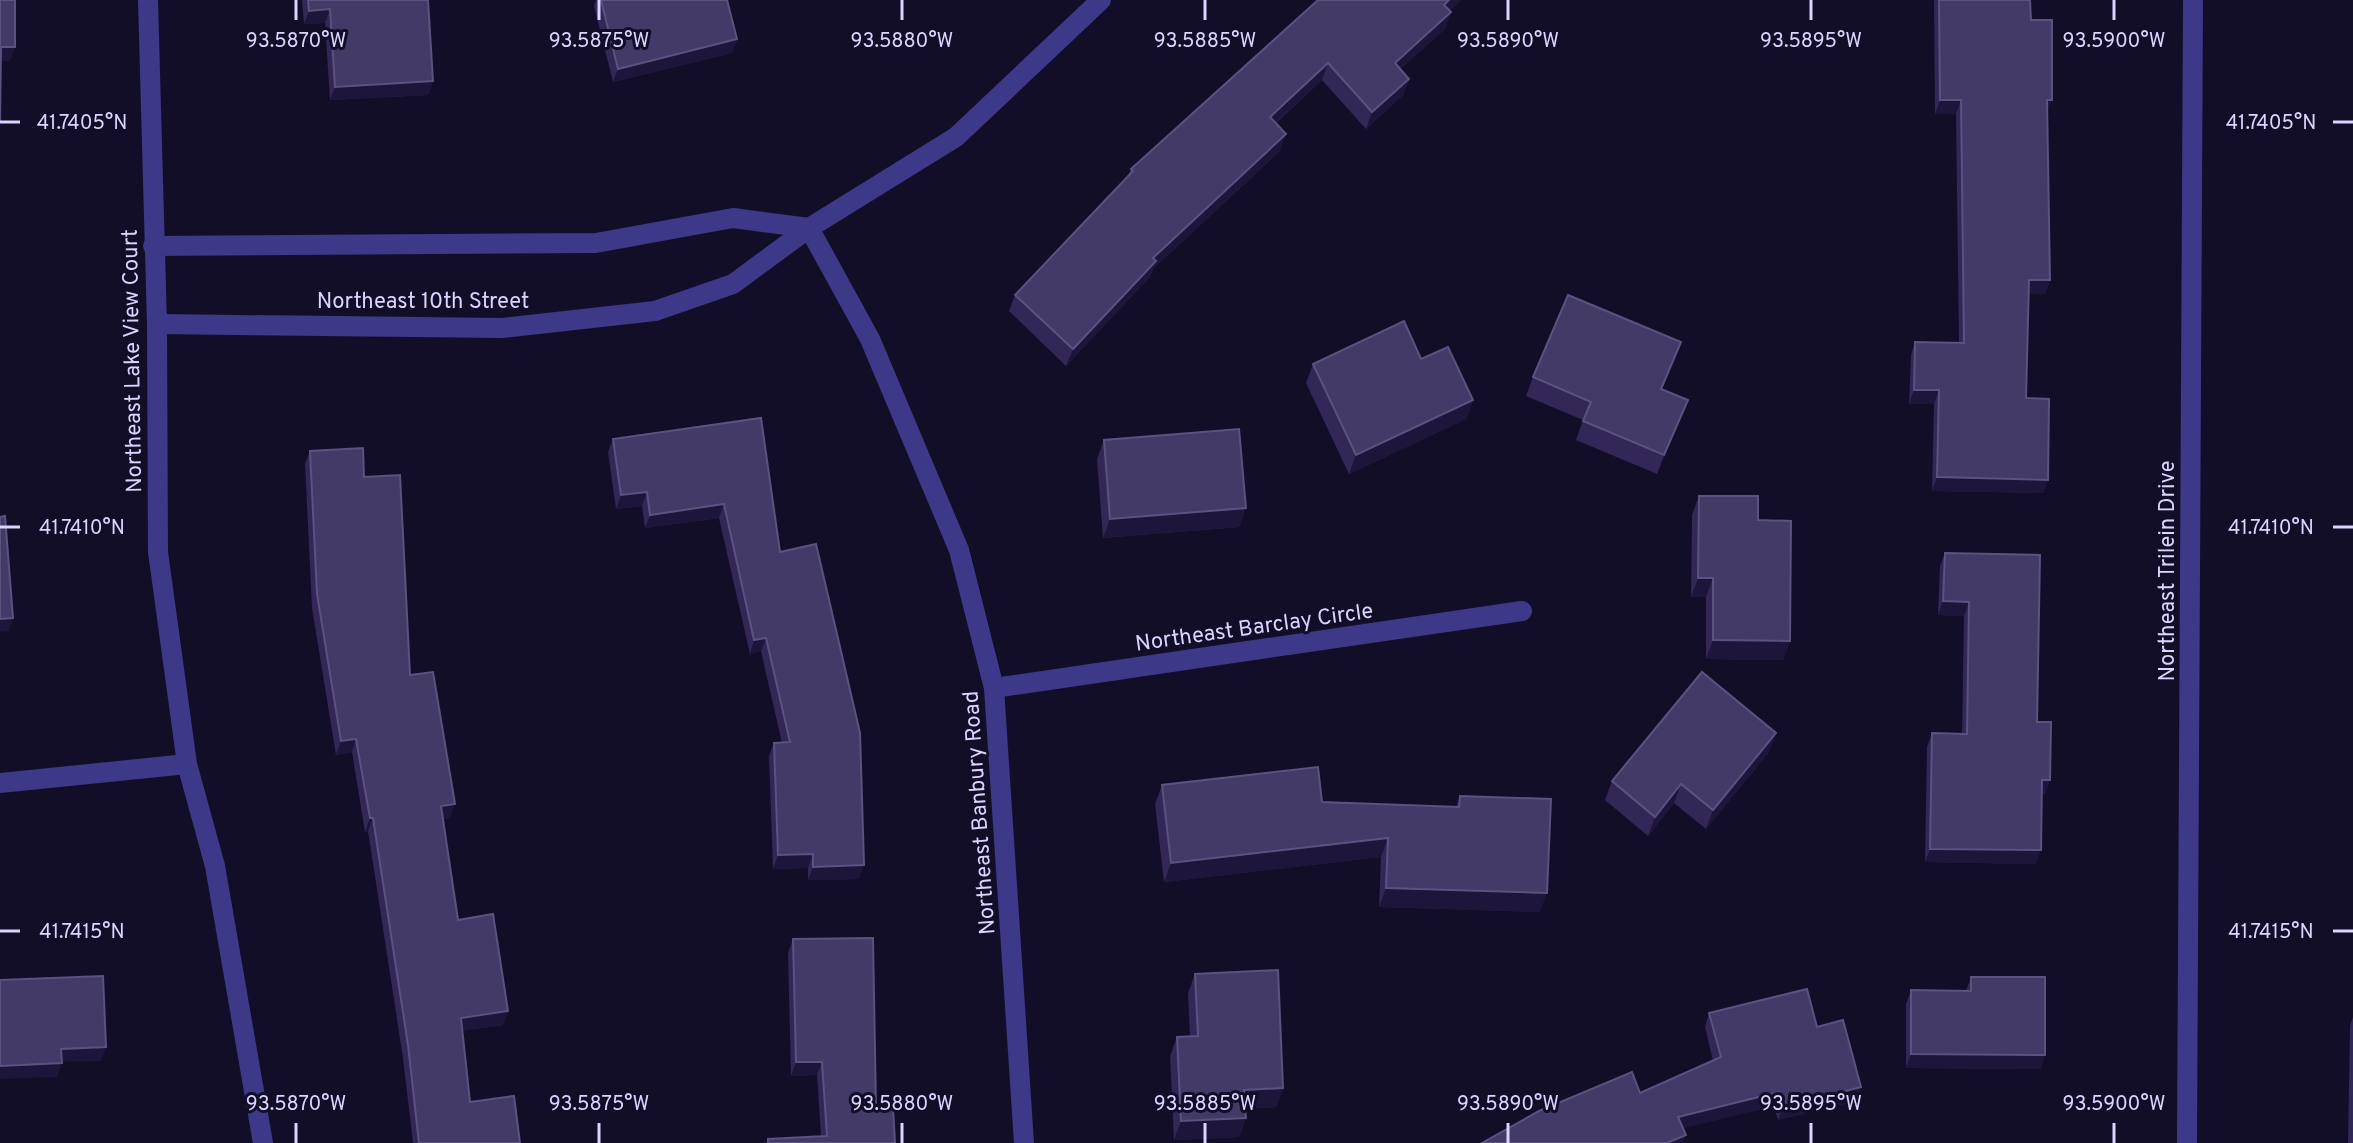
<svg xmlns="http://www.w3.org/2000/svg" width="2353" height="1143" font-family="Overpass,sans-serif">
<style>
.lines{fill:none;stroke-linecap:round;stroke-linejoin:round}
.minor{stroke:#3d3888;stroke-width:20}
.wall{fill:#322756}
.shaded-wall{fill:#1e153b}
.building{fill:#443a68;stroke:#5b5280;stroke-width:2}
.ticks{fill:none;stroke:#dad4ff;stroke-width:3}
.labels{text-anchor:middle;stroke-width:6;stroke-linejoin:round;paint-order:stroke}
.street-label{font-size:22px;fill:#dad4ff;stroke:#130e27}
.ticks-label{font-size:20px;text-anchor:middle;fill:#dad4ff;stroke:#130e27;stroke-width:6;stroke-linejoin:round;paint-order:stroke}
</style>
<rect width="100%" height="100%" fill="#130e27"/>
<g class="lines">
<g class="minor">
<polyline points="148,0 157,324 158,552 187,764 215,866 263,1143"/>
<polyline points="809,228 870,339 959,550 994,688 1024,1143"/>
<polyline points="153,246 596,243 733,218 809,228"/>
<polyline points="157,324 502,328 655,311 733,284 809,228 956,137 1101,0"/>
<polyline points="994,688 1522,611"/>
<polyline points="0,783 187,764"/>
<polyline points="2187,1143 2193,0"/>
</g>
</g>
<g class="wall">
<polygon points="302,0 428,0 433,81 428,95 330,100 325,23 304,24"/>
<polygon points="596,0 727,0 737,39 732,53 613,82 594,6"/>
<polygon points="1318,0 1461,0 1449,11 1451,12 1445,29 1400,69 1409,79 1403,95 1366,129 1322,80 1276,123 1280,151 1153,269 1150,277 1066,366 1009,311 1015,295 1128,176 1131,169"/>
<polygon points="1934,0 2030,0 2031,20 2047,113 2050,280 2045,294 2029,294 2026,398 2048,480 2043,493 1932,491 1934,404 1909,404 1911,355 1915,342 1959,342 1956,114 1935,114"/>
<polygon points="1681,342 1662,389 1688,400 1657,474 1576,440 1583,420 1526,396 1533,377"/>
<polygon points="1421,359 1473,400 1466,419 1349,474 1306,383 1313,364"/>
<polygon points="761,418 780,552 859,879 808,880 808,868 773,869 769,756 774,743 782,743 761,651 750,654 719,518 645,528 642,506 616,509 608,452 613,439"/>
<polygon points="1104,440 1246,508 1239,527 1103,538 1097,459"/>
<polygon points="310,451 364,477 410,675 450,818 443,819 458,920 508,1011 503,1025 462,1031 470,1102 520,1143 413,1143 403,1058 368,831 365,832 352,752 336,755 312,608 305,464"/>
<polygon points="1699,496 1758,520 1790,641 1783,660 1706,659 1706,597 1691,597 1692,515"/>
<polygon points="1945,553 2037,722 2050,780 2045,794 2042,794 2036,864 1925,862 1927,747 1932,733 1962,734 1964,616 1938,615 1940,566"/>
<polygon points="1776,733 1769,752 1706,829 1674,803 1648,836 1605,800 1612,781"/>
<polygon points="1162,785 1322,802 1456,807 1460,796 1540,912 1379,907 1381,857 1164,882 1155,804"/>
<polygon points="793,939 876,1109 895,1143 766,1143 768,1139 821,1136 817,1075 791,1076 788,953"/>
<polygon points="1195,974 1283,1088 1276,1107 1245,1109 1246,1118 1239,1137 1174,1140 1170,1056 1177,1037 1190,1036 1188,993"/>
<polygon points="1971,977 2045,1055 2040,1069 1906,1068 1906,1004 1911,990 1966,991"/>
<polygon points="1709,1013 1817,1027 1861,1087 1856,1101 1778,1120 1774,1106 1683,1128 1640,1093 1713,1061 1705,1027"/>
<polygon points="2353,1017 2353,1143 2348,1143 2350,1026"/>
</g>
<g class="shaded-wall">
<polygon points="1449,0 1461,0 1438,22 1444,5"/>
<polygon points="330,9 325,23 304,24 309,11"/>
<polygon points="1451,12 1445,29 1389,80 1395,63"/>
<polygon points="737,39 732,53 613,82 618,69"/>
<polygon points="1,47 15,47 10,61 0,61"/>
<polygon points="1328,63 1322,80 1264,133 1270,117"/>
<polygon points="1409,79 1403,95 1366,129 1372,112"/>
<polygon points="433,81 428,95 330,100 335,87"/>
<polygon points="1940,100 1961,100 1956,114 1935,114"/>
<polygon points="2047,100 2052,100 2047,113"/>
<polygon points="1286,134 1280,151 1153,269 1150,277 1066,366 1073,349 1153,258"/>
<polygon points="2029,280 2050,280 2045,294 2024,294"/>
<polygon points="1681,342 1674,362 1654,408 1661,389"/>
<polygon points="1914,390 1939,390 1934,404 1909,404"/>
<polygon points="1473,400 1466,419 1349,474 1356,455"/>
<polygon points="1688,400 1681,419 1657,474 1664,455"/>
<polygon points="1937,477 2048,480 2043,493 1932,491"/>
<polygon points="647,492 642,506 616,509 621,495"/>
<polygon points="724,504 719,518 645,528 650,515"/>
<polygon points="1246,508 1239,527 1103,538 1110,519"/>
<polygon points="1698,578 1713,578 1706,597 1691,597"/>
<polygon points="1943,601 1969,602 1964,616 1938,615"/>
<polygon points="13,618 9,631 0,632 0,619"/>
<polygon points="766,638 761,651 750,654 754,640"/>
<polygon points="1713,640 1790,641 1783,660 1706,659"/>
<polygon points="1776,733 1769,752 1706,829 1713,810"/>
<polygon points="356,739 352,752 336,755 341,741"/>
<polygon points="2042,780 2050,780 2045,794 2037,794"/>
<polygon points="1681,784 1674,803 1648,836 1655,817"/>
<polygon points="455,804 450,818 437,820 441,806"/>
<polygon points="370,818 373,818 368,831 365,832"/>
<polygon points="1388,838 1381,857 1164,882 1171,863"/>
<polygon points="1930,849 2041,850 2036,864 1925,862"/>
<polygon points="813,854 808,868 773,869 778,855"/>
<polygon points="864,865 859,879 808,880 813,867"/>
<polygon points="1386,888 1547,893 1540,912 1379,907"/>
<polygon points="508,1011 503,1025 456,1032 461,1018"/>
<polygon points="106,1047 101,1061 56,1062 61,1049"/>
<polygon points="1911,1054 2045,1055 2040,1069 1906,1068"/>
<polygon points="796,1062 822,1062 817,1075 791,1076"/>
<polygon points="62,1063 57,1077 0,1079 0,1066"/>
<polygon points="1861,1087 1856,1101 1778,1120 1783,1107"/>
<polygon points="1283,1088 1276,1107 1237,1109 1244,1090"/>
<polygon points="1779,1092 1774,1106 1673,1131 1678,1117"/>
<polygon points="1246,1118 1239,1137 1174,1140 1181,1121"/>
<polygon points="1686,1135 1683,1143 1667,1143"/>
</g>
<g class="building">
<polygon points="0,0 15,0 15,47 1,47 0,122"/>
<polygon points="308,0 428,0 433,81 335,87 330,9 309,11"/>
<polygon points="601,0 727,0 737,39 618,69"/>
<polygon points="1318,0 1449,0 1444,5 1451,12 1395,63 1409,79 1372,112 1328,63 1270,117 1286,134 1153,258 1156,261 1073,349 1015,295 1133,171 1131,169"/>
<polygon points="1939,0 2030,0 2031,20 2052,20 2052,100 2047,100 2050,280 2029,280 2026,398 2049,399 2048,480 1937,477 1939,390 1914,390 1915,342 1964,343 1961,100 1940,100"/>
<polygon points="1568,295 1681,342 1661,389 1688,400 1664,455 1583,421 1591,402 1533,377"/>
<polygon points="1404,321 1421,359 1448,347 1473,400 1356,455 1313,364"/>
<polygon points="761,418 780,552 816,544 860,733 864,865 813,867 813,854 778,855 774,743 790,742 766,638 754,640 724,504 650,515 647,492 621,495 613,439"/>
<polygon points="1239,429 1246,508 1110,519 1104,440"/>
<polygon points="363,448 364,477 400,475 410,675 433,672 455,804 441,806 458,920 493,914 508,1011 461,1018 470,1102 514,1096 520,1143 419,1143 408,1045 373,818 370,818 356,739 341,741 317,594 310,451"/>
<polygon points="1699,496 1758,496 1758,520 1791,521 1790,641 1713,640 1713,578 1698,578"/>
<polygon points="5,516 13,618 0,619 0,517"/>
<polygon points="1945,553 2040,555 2037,722 2051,722 2050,780 2042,780 2041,850 1930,849 1932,733 1967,734 1969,602 1943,601"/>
<polygon points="1702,672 1776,733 1713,810 1681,784 1655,817 1612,781"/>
<polygon points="1318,767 1322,802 1459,807 1460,796 1551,799 1547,893 1386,888 1388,838 1171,863 1162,785"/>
<polygon points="873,938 876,1109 893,1108 895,1143 768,1143 768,1139 827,1136 822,1062 796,1062 793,939"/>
<polygon points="1278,970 1283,1088 1244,1090 1246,1118 1181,1121 1177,1037 1198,1036 1195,974"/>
<polygon points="103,976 106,1047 61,1049 62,1063 0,1066 0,980"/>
<polygon points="1971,977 2045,977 2045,1055 1911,1054 1911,990 1971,991"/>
<polygon points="1807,989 1817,1027 1843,1020 1861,1087 1783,1107 1779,1092 1678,1117 1686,1135 1667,1143 1482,1143 1539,1111 1632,1072 1640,1093 1721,1057 1709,1013"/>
</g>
<path class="ticks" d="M296,0V20M599,0V20M902,0V20M1205,0V20M1508,0V20M1811,0V20M2114,0V20M0,122H20M2333,122H2353M0,527H20M2333,527H2353M0,931H20M2333,931H2353M296,1123V1143M599,1123V1143M902,1123V1143M1205,1123V1143M1508,1123V1143M1811,1123V1143M2114,1123V1143"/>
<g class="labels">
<g class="street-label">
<text x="423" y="308">Northeast 10th Street</text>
<text transform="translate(131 361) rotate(-91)" y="8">Northeast Lake View Court</text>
<text transform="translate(2166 571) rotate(-90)" y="8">Northeast Trilein Drive</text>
<text transform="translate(1254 626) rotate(-8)" y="8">Northeast Barclay Circle</text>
<text transform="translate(978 813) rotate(-94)" y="8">Northeast Banbury Road</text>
</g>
</g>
<g class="ticks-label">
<text x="296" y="47">93.5870°W</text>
<text x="599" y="47">93.5875°W</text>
<text x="902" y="47">93.5880°W</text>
<text x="1205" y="47">93.5885°W</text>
<text x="1508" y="47">93.5890°W</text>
<text x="1811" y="47">93.5895°W</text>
<text x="2114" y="47">93.5900°W</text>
<text x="2271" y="129">41.7405°N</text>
<text x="82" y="129">41.7405°N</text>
<text x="2271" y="534">41.7410°N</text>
<text x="82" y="534">41.7410°N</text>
<text x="2271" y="938">41.7415°N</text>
<text x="82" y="938">41.7415°N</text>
<text x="296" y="1110">93.5870°W</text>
<text x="599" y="1110">93.5875°W</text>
<text x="902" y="1110">93.5880°W</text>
<text x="1205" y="1110">93.5885°W</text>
<text x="1508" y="1110">93.5890°W</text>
<text x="1811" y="1110">93.5895°W</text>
<text x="2114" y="1110">93.5900°W</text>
</g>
</svg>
